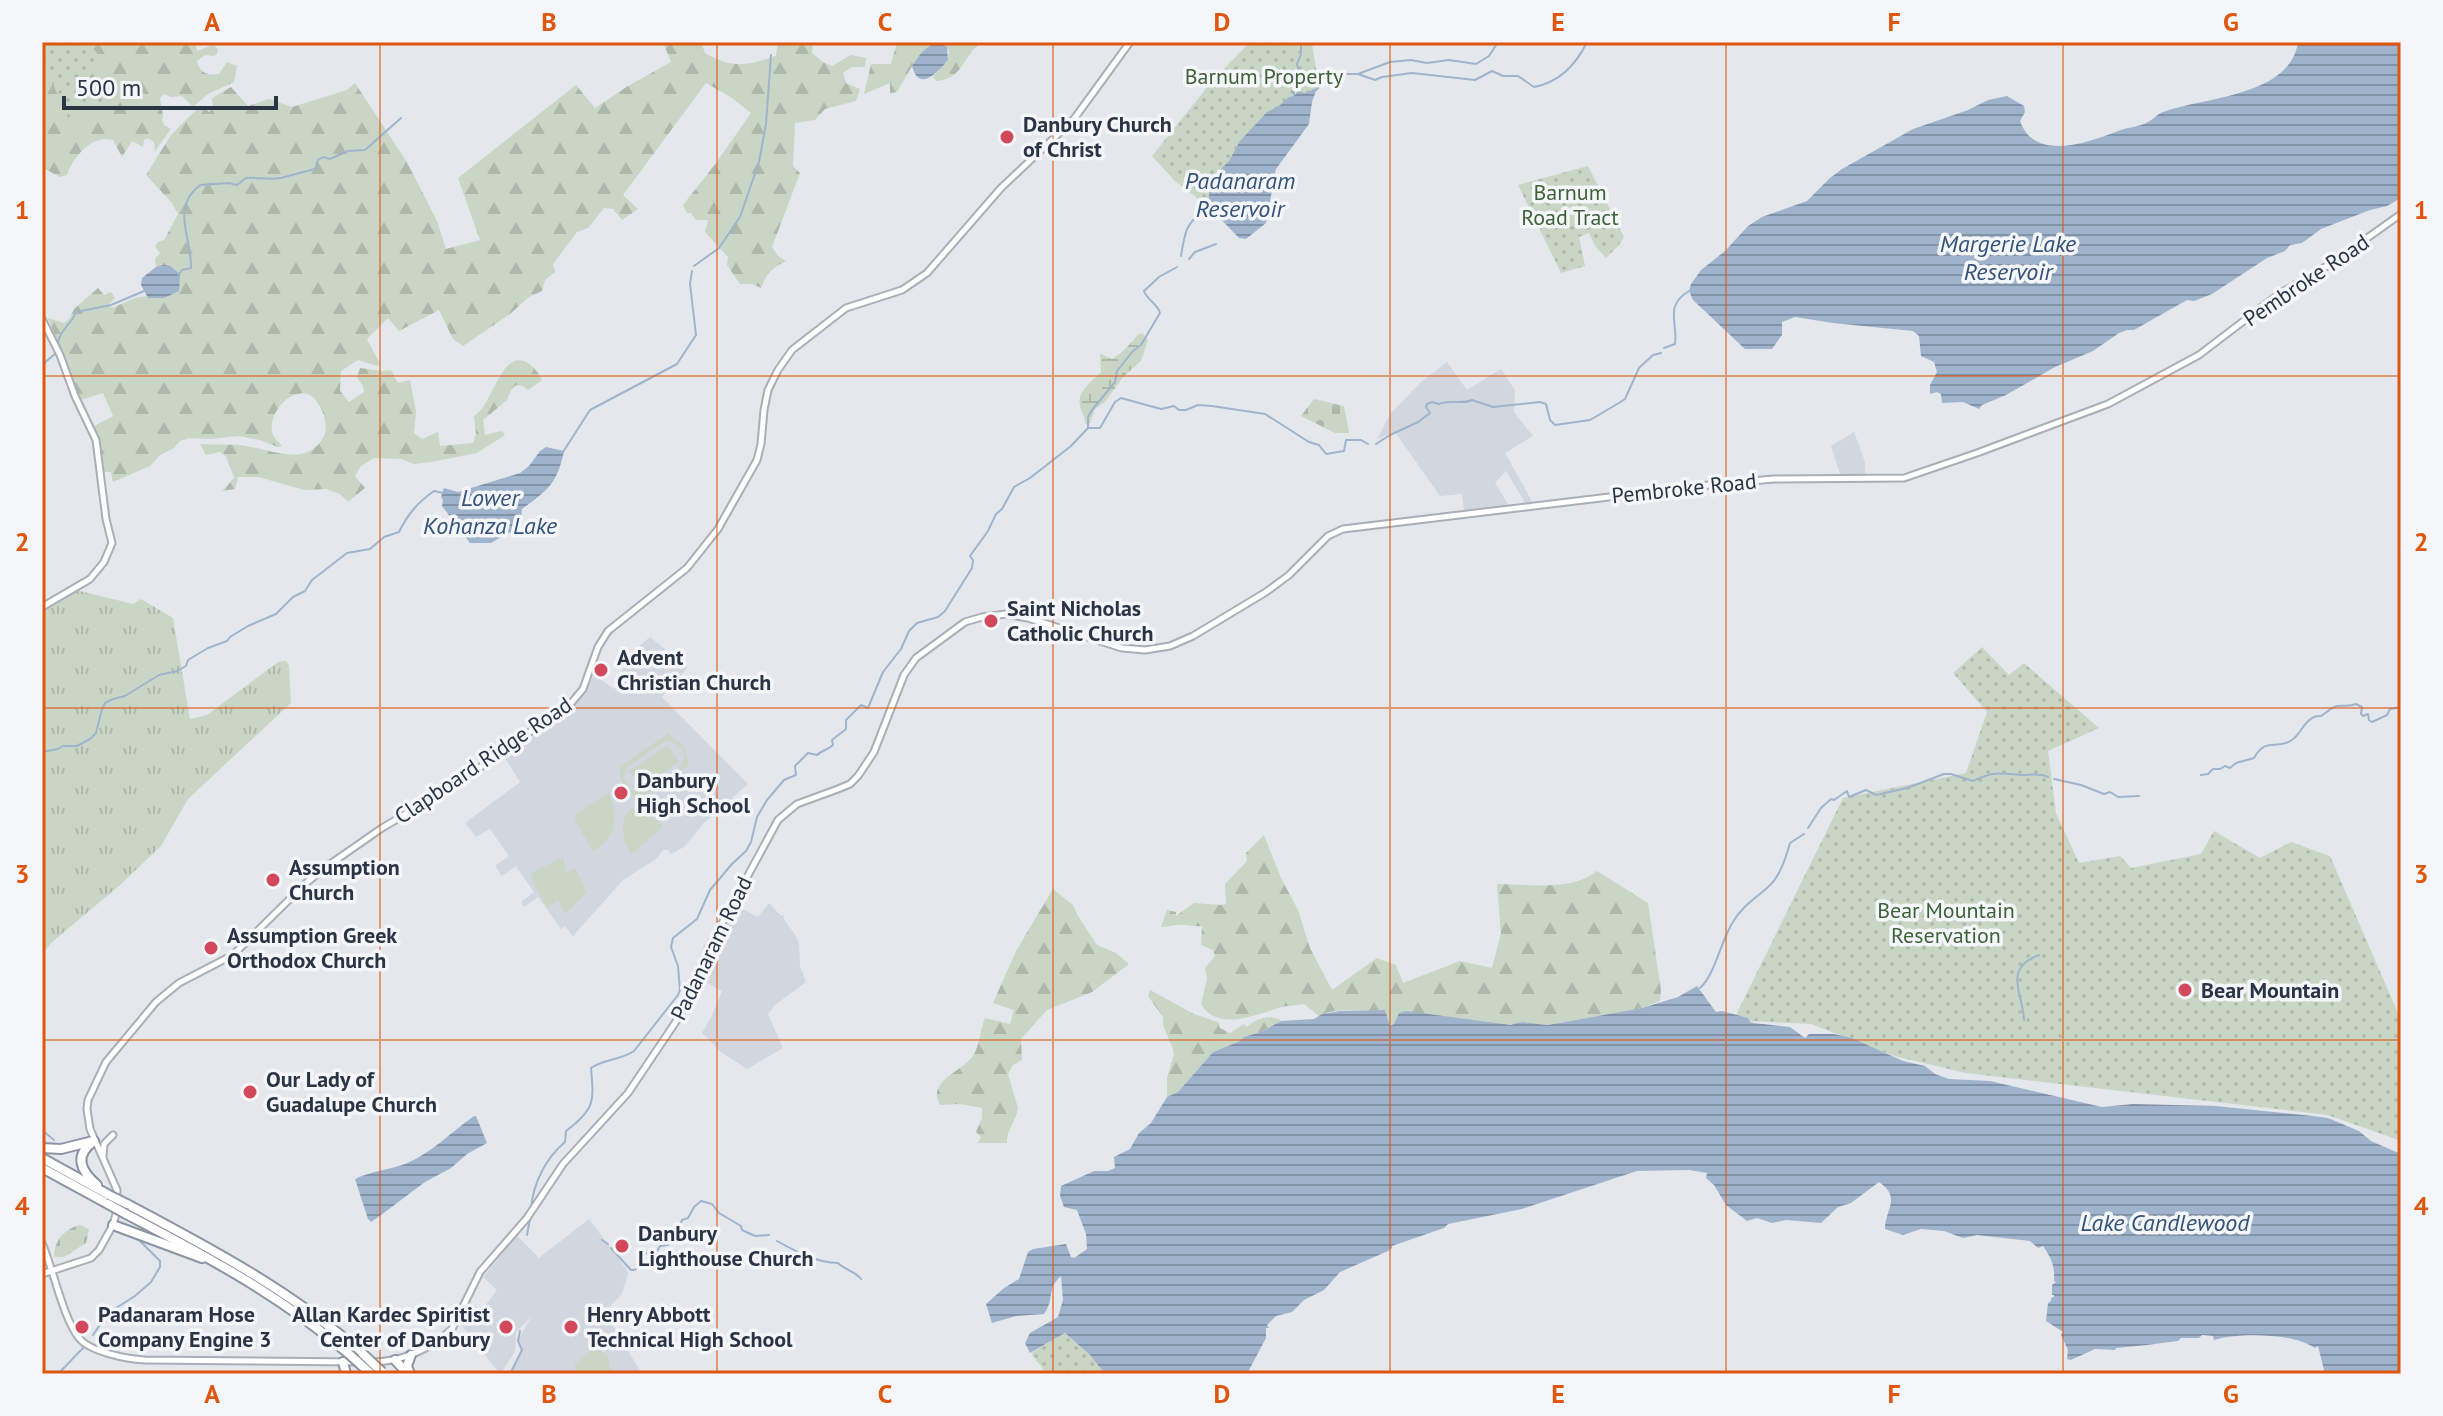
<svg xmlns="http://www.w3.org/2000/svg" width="2443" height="1416" font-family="'PT Sans',sans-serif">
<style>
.built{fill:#d2d6de}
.grass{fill:url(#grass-tufts)}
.forest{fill:url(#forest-firs)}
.wetland{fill:url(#wetland-marsh)}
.cemetery{fill:url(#cemetery-stones)}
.park{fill:url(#park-dots)}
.garden{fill:#c9d6c5;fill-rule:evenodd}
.water{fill:url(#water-rules)}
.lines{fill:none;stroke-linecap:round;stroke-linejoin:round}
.stream{stroke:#9fb4cc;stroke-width:2}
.secondary-casing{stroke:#a9aeb7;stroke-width:9}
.highway-casing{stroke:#8b94a3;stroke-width:12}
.secondary{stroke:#fff;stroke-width:5}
.highway{stroke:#fff;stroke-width:8}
.highway-bridge-casing{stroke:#8b94a3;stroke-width:12;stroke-linecap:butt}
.highway-bridge{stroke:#fff;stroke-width:8}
.grid{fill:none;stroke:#df570f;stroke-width:2;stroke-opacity:0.55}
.poi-dot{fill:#d1495b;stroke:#f4f6f9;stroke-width:3}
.labels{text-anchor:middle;stroke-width:7;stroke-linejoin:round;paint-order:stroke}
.park-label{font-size:22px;fill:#3f6138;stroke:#f4f6f9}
.poi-label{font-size:22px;font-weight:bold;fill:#2b3445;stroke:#f4f6f9;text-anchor:start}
.street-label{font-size:22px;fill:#2b3445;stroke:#f4f6f9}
.water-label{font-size:24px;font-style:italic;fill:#34527a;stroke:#f4f6f9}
.neatline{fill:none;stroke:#df570f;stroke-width:3}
.grid-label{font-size:26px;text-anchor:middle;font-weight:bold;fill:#df570f}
</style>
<defs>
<pattern id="grass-tufts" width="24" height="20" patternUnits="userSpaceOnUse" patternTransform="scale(2)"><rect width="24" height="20" fill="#c9d6c5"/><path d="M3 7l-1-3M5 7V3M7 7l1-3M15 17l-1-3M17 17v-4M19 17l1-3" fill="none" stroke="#adb8ab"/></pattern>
<pattern id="forest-firs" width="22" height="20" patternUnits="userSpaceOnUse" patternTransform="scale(2)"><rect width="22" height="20" fill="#c9d6c5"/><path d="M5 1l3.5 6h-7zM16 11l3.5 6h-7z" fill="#adb8ab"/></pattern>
<pattern id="wetland-marsh" width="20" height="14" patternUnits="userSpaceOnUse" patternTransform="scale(2)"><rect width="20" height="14" fill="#c9d6c5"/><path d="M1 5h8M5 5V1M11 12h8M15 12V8" fill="none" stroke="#adb8ab"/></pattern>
<pattern id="cemetery-stones" width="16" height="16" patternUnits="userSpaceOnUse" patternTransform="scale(2)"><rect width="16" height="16" fill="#c9d6c5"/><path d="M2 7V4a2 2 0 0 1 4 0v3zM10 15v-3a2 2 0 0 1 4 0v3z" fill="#adb8ab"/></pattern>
<pattern id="park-dots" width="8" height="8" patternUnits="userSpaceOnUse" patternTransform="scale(2)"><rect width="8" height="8" fill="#c9d6c5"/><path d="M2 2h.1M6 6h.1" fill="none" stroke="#adb8ab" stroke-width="1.8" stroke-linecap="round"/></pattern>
<pattern id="water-rules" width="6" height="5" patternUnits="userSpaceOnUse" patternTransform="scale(2)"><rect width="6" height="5" fill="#9fb4cc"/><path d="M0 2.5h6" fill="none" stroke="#8293a7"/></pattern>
</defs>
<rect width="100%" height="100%" fill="#e4e7ec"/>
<g class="built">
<polygon points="1447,362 1467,390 1501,369 1515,390 1514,412 1533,436 1505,453 1533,503 1526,504 1506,471 1495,483 1509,506 1464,511 1462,494 1440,496 1395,432 1377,439 1391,413 1420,383"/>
<polygon points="1854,432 1865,462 1865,476 1841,477 1831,446"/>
<polygon points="650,637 688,667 662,697 748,784 703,824 684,847 671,854 668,850 663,850 656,859 623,880 573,936 565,926 561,929 538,897 524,907 521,902 534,892 516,866 502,876 495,866 509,856 490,829 476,837 465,823 520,782 503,755 577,703 585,693 594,675 614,689 630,654"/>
<polygon points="769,903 781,916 785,915 783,918 796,936 799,944 800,966 806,982 775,1005 768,1014 783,1048 747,1069 721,1052 702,1033 712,1016 722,991 698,978 733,904 758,917"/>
<polygon points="589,1219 627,1270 628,1274 622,1294 605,1312 642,1374 511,1374 522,1350 518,1340 531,1317 516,1332 515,1352 500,1374 459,1322 470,1302 482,1310 497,1290 483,1277 517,1236 539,1258"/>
</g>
<polygon class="grass" points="76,590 133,604 141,599 173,618 190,719 207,715 278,662 286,661 289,665 291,703 188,799 161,846 120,885 51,943 42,955 42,611"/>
<g class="forest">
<path d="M42,42H195L197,51L213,45L218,49L217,54L214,56L205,55L197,61C200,73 207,76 219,74L227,62L237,66L234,82L208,94L193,107L182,96L171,97L164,94L160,98L163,116L162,120L164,125L171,129L155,151L154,142L147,138L144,140L143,147L132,141L122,157L113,140C92,134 73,157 67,175L60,177L47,170H42L45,155L42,153Z"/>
<path d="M663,42H701L705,53C734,69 746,66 776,56L778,42H813L812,53L823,62L832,66L851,55L866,58L865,67H852L843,73L846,83L860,89L856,101L825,109L815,120L795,123L793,166L800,173L772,247L778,256L786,261C772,268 767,273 761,288L752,284H740L727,265L728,257L705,232L708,220H696L691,213H687L683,205L716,163L751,113L732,98L706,83L623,195L638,209L622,220L613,209L604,208L588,228L577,232L553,264L555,272L545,280L542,291L529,297L510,314L463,346L453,339L439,310L399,331L388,318L367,339L380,364L377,366L358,360L341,371L340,391L349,402L364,392L363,386L357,377L360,368L383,371L391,370L398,383L410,380L416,411L414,433L422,439L438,432L440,446L473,443L476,434L474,416C493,405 500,353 524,361C532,364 539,373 542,380L528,390L523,386L516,385L511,390L507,400L483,420L485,435L502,431L505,435L477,453L431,462L414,464L401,459L374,458L361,466L355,476L365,488L348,502L340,494L326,489L305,490L258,477H238L235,489L222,491L234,478L226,456L220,452L206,455L200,444C213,445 225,444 237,445C265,446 304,470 323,438C329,429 324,411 318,403C302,377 268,408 272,431C273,438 278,441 282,446L278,447L260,440L238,436L210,439L189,438L180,441L174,448L160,455L150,466L113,482L111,472H104L102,452L94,426L113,416L103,393L81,400L48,318L64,323L70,318L74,309L98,288L104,295L111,292L115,298L109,304L112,308L135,298L146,296L148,298H164L160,267H156L155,259L160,253L155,246L158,242L164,240L178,214L172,203L146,175L171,135L201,105L209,112L213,107L212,98L231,87L248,106L269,99L292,107L347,90L355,83L407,162L437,221L446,249L480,240L458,178L576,85L595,108L628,86L671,62Z"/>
<polygon points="897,42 935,42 915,61 897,92 890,93 890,83 864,94 871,64 891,64"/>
<path d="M938,42H981C961,59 963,79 936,81L933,77L948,60L949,50Z"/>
<path d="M1264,835L1281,878L1298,910L1310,948L1332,990L1377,958L1396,965L1403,983L1460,961L1492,968L1501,933L1497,884C1528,884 1571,892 1597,871L1648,903L1661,990L1660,1001L1642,1008L1548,1025H1534L1528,1022L1511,1025L1422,1014L1390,1026L1385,1010C1364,1013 1338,1006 1319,1016L1304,1004C1296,1006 1286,1005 1278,1008C1256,1015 1217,1032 1201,1004L1207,979L1205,968L1215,956L1213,950L1201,945L1202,926C1193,927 1187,924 1179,925C1173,925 1167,927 1161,927L1167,910L1176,912V916L1194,903L1221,905L1226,904L1225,884L1247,861L1246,853Z"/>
<path d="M1053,889L1073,905L1078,916L1097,945L1116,953L1129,964L1092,992L1047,1010L1021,1039L1022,1060L1013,1065L1008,1074L1018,1108C1017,1120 1006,1130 1007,1143H978L981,1137L976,1132L982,1118V1108L959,1104L940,1105C926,1081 962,1072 973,1056C980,1045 980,1030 985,1018L1010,1024L1014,1010L993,1003L1016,951Z"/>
<path d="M1150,990L1194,1014L1218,1022L1220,1028L1230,1033L1244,1024L1247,1027C1254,1019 1272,1013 1281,1021L1261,1032L1213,1052L1178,1092L1167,1097V1078L1174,1054L1173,1049L1163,1025V1017L1148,996Z"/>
</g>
<path class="wetland" d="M1142,333L1148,340L1141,361L1123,377L1105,402L1095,409L1090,423L1085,424C1085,416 1081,412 1080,405C1077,391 1092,381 1101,372L1100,354L1112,359C1120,355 1133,342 1137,335Z"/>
<g class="cemetery">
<polygon points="1314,399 1344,406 1349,433 1335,433 1301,416"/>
<path d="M80,1225L89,1229L86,1243L64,1257H54C54,1241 64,1229 80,1225Z"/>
</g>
<g class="park">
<polygon points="42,42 87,42 97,53 94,77 108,104 69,119 42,61"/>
<polygon points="1250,42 1312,44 1319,88 1308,94 1295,92 1293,97 1211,189 1208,211 1200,216 1197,198 1175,181 1152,156 1213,80"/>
<polygon points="1588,166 1624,237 1619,245 1606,258 1595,246 1589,233 1579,237 1585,266 1561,273 1518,185"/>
<polygon points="1982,647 2009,675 2024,663 2099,728 2048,751 2056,813 2079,863 2120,856 2131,868 2201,854 2214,831 2260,858 2291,842 2330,856 2401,1020 2401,1141 2328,1115 1966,1073 1894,1056 1811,1024 1749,1021 1736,1015 1843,798 1966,773 1987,712 1953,673"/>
<polygon points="1065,1333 1090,1355 1105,1374 1047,1374 1032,1355 1033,1352"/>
</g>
<g class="garden">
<path d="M669,733L671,737L684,745L689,765L640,799L623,786L619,767ZM665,741C678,741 691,753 680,766C677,771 670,774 665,777C651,787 633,803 624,778L627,767Z"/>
<polygon points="667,745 679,762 641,788 629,771"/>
<path d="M609,792C617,818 618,837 593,851L575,821V815Z"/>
<path d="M636,805L661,824V829L631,854C622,836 616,819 636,805Z"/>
<polygon points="563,857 566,874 575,868 587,892 565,914 558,900 548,908 531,879 533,872"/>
<polygon points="596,1346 608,1357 611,1374 578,1374 575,1369 575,1364"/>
</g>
<g class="water">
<path d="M938,42L947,47L948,60C938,72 919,93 912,66C918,56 927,45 938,42Z"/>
<path d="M2298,42H2401V198L2387,206L2370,210L2321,229L2302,243L2290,245L2285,251L2267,258L2212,294L2194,301L2187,300L2134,330H2127L2119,333L2093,351L2055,367L2006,395L1982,405L1979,409L1963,402L1942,403L1941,394L1937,392L1930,394V385L1937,372L1934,362L1921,356L1919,336L1913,331L1833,323L1795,317L1782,322V335L1772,349H1745L1693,300L1689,291L1691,284L1701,270L1725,251L1748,226L1762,217L1807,201L1830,178L1842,169L1913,129L1968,110L1988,100L2007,96L2024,106L2025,112L2020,121C2035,163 2089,142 2118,131C2128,127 2139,127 2148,122C2154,119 2157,114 2163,112C2204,97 2290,97 2298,42Z"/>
<polygon points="1317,88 1312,102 1309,124 1276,169 1266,223 1246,239 1239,238 1211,209 1207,207 1212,178 1229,161 1240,141 1267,112 1279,106 1289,97 1294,96 1298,91 1305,93"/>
<polygon points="164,265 170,266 180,274 179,291 164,298 148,298 141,285 142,278 156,267"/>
<path d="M546,447L564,451C557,484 548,490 522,509L521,521L514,532L508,533L491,543H470L442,506L443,500L441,497L444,488L458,492L520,473L529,466L540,451Z"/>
<path d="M1697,986L1716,1012L1722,1011L1748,1018L1750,1022L1754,1023L1790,1027L1805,1038L1809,1034H1834L1852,1038L1903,1061L1925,1066L1935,1074L1949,1079L1990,1081L2102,1107L2133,1104L2216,1106L2313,1116L2328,1118L2359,1131L2371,1141L2401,1154V1374H2325L2318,1346L2315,1348C2292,1332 2235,1333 2214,1340L2213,1336L2202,1335L2199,1338H2181L2178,1341C2157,1344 2137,1346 2116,1348L2115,1350L2095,1349L2071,1360L2067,1359L2068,1350L2061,1335L2063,1332L2046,1321L2048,1303L2051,1301V1298L2054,1297V1295H2052V1285L2056,1282L2054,1281C2055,1267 2052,1259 2043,1246L2038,1248L2030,1241L1977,1235L1963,1238L1944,1231L1921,1229L1903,1235L1885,1229C1885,1209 1902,1198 1879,1182L1851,1203L1838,1207L1821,1223L1786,1220L1772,1223L1757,1218L1747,1221L1726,1205L1714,1185L1706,1178L1707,1173L1689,1170L1637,1171L1522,1209L1448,1224L1444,1228L1392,1246V1248L1388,1251L1340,1272L1324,1290L1304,1300L1292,1312L1276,1316L1267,1325L1269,1328H1266V1338L1247,1374H1105L1090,1355L1065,1333L1030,1353L1025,1343L1030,1333L1058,1317L1063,1300L1061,1276C1046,1289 1055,1299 1044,1314L1016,1316L992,1323L986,1304L1004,1288L1019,1279L1028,1252L1033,1249L1066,1244L1071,1257L1074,1258L1087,1249L1086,1234L1077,1210L1064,1207L1060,1196L1061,1186L1094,1171H1108L1115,1168L1114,1157L1130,1149L1139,1133L1151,1123L1167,1097L1178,1092L1213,1052L1240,1041L1244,1037L1261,1032L1281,1021L1314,1019L1322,1014L1340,1011L1385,1010L1390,1026L1394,1024L1399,1013L1406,1011L1511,1025C1524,1019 1534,1025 1548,1025L1642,1008L1678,997Z"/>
<path d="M474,1116H476L487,1143L467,1154L451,1168L425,1182L377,1218L371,1222L368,1219L355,1179C371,1171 389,1170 405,1164C432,1153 451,1132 474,1116Z"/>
</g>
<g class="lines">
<g class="stream">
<path d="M1358,74L1375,80L1382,77L1412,73L1475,80L1492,71L1503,76H1518L1534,87C1560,82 1576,65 1587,42"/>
<polyline points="1316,90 1328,77 1341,74 1358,74 1390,62 1411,60 1427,63 1449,60 1476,64 1489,56 1498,42"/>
<polyline points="1294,99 1294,88 1299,73 1297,64 1301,54 1301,42"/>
<path d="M1181,256C1185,230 1186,224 1206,208"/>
<polyline points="1189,259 1195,252 1216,244"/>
<polyline points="694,266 719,248 740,217 759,162 766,124 771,55"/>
<path d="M178,275L182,270L191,268C192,237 170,208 200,185L229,183L237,185L246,178C257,177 269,180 281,178C292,175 303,172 315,169L318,160L323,157L330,159L348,151L365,150L401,118"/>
<path d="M58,347C57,331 71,326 76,312L111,305L144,291"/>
<path d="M1664,348L1675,344C1678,322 1664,306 1689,291"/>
<polyline points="42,365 56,353"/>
<polyline points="1089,428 1100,428 1115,402 1121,398 1161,409 1174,406 1179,410 1186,410 1198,405 1212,406 1265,414 1309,442 1319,445 1326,454 1344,451 1346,440 1361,440 1368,444"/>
<path d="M1376,444L1390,435L1418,422L1430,413L1426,407L1427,404L1432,402L1439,404C1450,399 1461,405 1472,400L1493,407L1540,402L1546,404L1550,420L1555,425L1590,420L1619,403L1625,399L1639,368L1653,355L1661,353"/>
<polyline points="563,452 590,410 677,364 696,335 690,284 692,271"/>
<path d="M42,752L58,749L63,746H77L90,739L96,733L102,709L105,703L113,699L125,696L159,675L177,671L186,666L188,660L208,648L227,641L230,637L248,626L276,614L293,597L305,591L312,580L347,553L370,549L384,537L399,532C408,514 417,503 434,491L443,493"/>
<path d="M2201,775L2208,774L2213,769H2220L2225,766L2230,768L2236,763L2254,758C2266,736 2277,751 2292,740C2301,734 2303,722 2314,717C2316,716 2318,716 2321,716C2327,713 2331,707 2337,706C2345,705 2349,707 2356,704L2362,707L2361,714L2363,716L2368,714L2369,720L2372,722L2387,715L2390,709L2401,707"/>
<polyline points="2054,779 2081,785 2104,794 2110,792 2118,797 2139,796"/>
<path d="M1808,828L1821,808L1831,799L1834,800L1847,791L1849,797L1866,790L1876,795L1907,788L1944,774H1951L1973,781C1995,770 2000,774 2022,775C2032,775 2039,773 2048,777"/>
<path d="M1700,988C1715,975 1721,940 1733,922C1741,907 1756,898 1768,887C1780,877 1786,857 1790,843L1804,834"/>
<path d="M2024,1020C2023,993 2002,969 2039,955"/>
<polyline points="42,1130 54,1140"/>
<path d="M531,1209C533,1183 546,1158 565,1142L566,1131C595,1109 594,1102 591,1068C604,1059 621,1060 634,1051L678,995L680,990L678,966L671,947L673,938L697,919L710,890L732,864L746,851L751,842L757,817L767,800L784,780L796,775L795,766L808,753L817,755C822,750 828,750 833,745L832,740L846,729V720L861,705L868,708L883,672L901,649L909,631L917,623L938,617L945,611L972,568L973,560L970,556L988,531L996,514L1002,509L1014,487L1030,478L1071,446L1088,428V417L1092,410L1115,382L1117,371L1133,351L1141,345L1160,313C1157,303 1147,300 1144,291L1159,277L1177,267"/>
<polyline points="527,1235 530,1219"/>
<polyline points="602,1240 608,1244"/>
<path d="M777,1241C795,1251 817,1263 838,1263C845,1270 855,1271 861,1279"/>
<polyline points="611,1248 631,1270 634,1270 644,1264 645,1255 649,1250 655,1255 660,1246 668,1245 675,1236 682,1220 688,1218 694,1207 701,1201 712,1204 719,1213 741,1226 742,1230 755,1236 769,1235"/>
<polyline points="93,1335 108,1313 135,1296 151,1282 160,1267 160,1261 136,1237"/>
<polyline points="58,1374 84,1347"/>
<polyline points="510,1374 522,1350 518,1341 520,1331"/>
</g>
<g class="secondary-casing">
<g id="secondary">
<polyline points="42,319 60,355 75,396 96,440 106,519 112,543 104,562 90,579 42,607"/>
<polyline points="103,1156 104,1144 113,1135"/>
<path d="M42,1243C53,1268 63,1318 79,1338C90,1352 127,1359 145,1360L359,1362"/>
<polyline points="42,1274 91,1258 99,1250 113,1225 116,1214 117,1190 90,1129 87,1109 88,1100 106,1062 156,1002 179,983 233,955 305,884 323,869 382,828 458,783 572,702 583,689 598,647 608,631 687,568 718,529 757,460 761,444 764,410 768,390 778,370 792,350 846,308 902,290 927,273 1001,188 1074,119 1130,42"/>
<path d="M373,1362C400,1362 432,1349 452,1329L480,1272L527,1218L563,1164L628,1093L675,1023L688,1001L707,951L778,820L797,804L838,789L850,784L858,776L874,752L904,675L916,658L965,622L982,617L1006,614L1028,618L1122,648L1145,650L1170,646L1193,636L1266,592L1289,575L1328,536L1343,529L1717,484L1774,479L1904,478L1977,453L2108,404L2199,355L2279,294L2332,263L2401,214"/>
</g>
</g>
<g class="highway-casing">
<g id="highway">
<path d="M94,1141C73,1156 81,1171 97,1185"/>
<polyline points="42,1148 61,1149 93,1141"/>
<polyline points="42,1158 109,1195"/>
<polyline points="42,1168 108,1204"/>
<path d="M127,1204C212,1249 291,1291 363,1354"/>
<path d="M126,1214C206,1256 280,1295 349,1354"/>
<polyline points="113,1225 202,1258"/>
<polyline points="395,1360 407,1373"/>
<polyline points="343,1362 346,1374"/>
<polyline points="410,1374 407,1366 411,1355"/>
</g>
</g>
<use href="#secondary" class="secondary"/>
<use href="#highway" class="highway"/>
<g class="highway-bridge-casing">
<g id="highway-bridge">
<polyline points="109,1195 127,1204"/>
<polyline points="108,1204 126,1214"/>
<polyline points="349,1354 370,1373"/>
<polyline points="363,1354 382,1372"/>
</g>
</g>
<use href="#highway-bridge" class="highway-bridge"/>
</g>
<path class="grid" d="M380,42V1374M717,42V1374M1053,42V1374M1390,42V1374M1726,42V1374M2063,42V1374M42,376H2401M42,708H2401M42,1040H2401"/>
<g class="poi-dot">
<circle cx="1007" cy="137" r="8"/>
<circle cx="991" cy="621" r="8"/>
<circle cx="601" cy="670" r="8"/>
<circle cx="621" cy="793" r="8"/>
<circle cx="273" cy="880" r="8"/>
<circle cx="211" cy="948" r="8"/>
<circle cx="2185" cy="990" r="8"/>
<circle cx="250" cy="1092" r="8"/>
<circle cx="622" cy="1246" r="8"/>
<circle cx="82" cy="1327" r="8"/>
<circle cx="506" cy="1327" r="8"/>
<circle cx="571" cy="1327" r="8"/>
</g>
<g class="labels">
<g class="park-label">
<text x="1264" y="84">Barnum Property</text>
<text x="1570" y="200">Barnum<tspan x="1570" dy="25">Road Tract</tspan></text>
<text x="1946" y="918">Bear Mountain<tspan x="1946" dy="25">Reservation</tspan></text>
</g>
<g class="poi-label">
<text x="1023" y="132">Danbury Church<tspan x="1023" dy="25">of Christ</tspan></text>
<text x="1007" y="616">Saint Nicholas<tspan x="1007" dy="25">Catholic Church</tspan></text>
<text x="617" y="665">Advent<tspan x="617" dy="25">Christian Church</tspan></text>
<text x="637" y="788">Danbury<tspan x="637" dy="25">High School</tspan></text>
<text x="289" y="875">Assumption<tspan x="289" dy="25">Church</tspan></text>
<text x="227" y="943">Assumption Greek<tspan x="227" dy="25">Orthodox Church</tspan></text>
<text x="2201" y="998">Bear Mountain</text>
<text x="266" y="1087">Our Lady of<tspan x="266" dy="25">Guadalupe Church</tspan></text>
<text x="638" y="1241">Danbury<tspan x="638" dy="25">Lighthouse Church</tspan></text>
<text x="98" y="1322">Padanaram Hose<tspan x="98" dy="25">Company Engine 3</tspan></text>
<text x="490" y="1322" text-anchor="end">Allan Kardec Spiritist<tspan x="490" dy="25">Center of Danbury</tspan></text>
<text x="587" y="1322">Henry Abbott<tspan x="587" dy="25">Technical High School</tspan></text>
</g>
<g class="street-label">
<text transform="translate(2306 280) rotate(-34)" y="8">Pembroke Road</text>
<text transform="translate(1684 488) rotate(-6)" y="8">Pembroke Road</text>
<text transform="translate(483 760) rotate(-34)" y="8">Clapboard Ridge Road</text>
<text transform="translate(711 948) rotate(-64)" y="8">Padanaram Road</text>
</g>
<g class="water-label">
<text x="1240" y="189">Padanaram<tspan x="1240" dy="28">Reservoir</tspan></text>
<text x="2008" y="252">Margerie Lake<tspan x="2008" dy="28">Reservoir</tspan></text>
<text x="490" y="506">Lower<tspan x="490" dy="28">Kohanza Lake</tspan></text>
<text x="2165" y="1231">Lake Candlewood</text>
</g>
</g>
<rect width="2443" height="1416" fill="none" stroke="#f4f6f9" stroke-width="88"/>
<path d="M64 96v12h212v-12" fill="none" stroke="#2b3445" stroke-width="4"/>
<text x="76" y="96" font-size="24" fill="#2b3445" stroke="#f4f6f9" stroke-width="6" paint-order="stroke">500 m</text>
<rect x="44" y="44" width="2355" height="1328" class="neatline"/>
<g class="grid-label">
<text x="212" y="31">A</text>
<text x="549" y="31">B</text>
<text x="885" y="31">C</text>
<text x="1222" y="31">D</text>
<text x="1558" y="31">E</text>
<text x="1894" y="31">F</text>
<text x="2231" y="31">G</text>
<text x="22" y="219">1</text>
<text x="2421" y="219">1</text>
<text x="22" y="551">2</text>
<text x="2421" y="551">2</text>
<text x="22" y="883">3</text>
<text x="2421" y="883">3</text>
<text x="22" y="1215">4</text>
<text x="2421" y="1215">4</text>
<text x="212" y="1403">A</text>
<text x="549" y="1403">B</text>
<text x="885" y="1403">C</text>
<text x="1222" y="1403">D</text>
<text x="1558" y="1403">E</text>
<text x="1894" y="1403">F</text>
<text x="2231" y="1403">G</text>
</g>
</svg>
